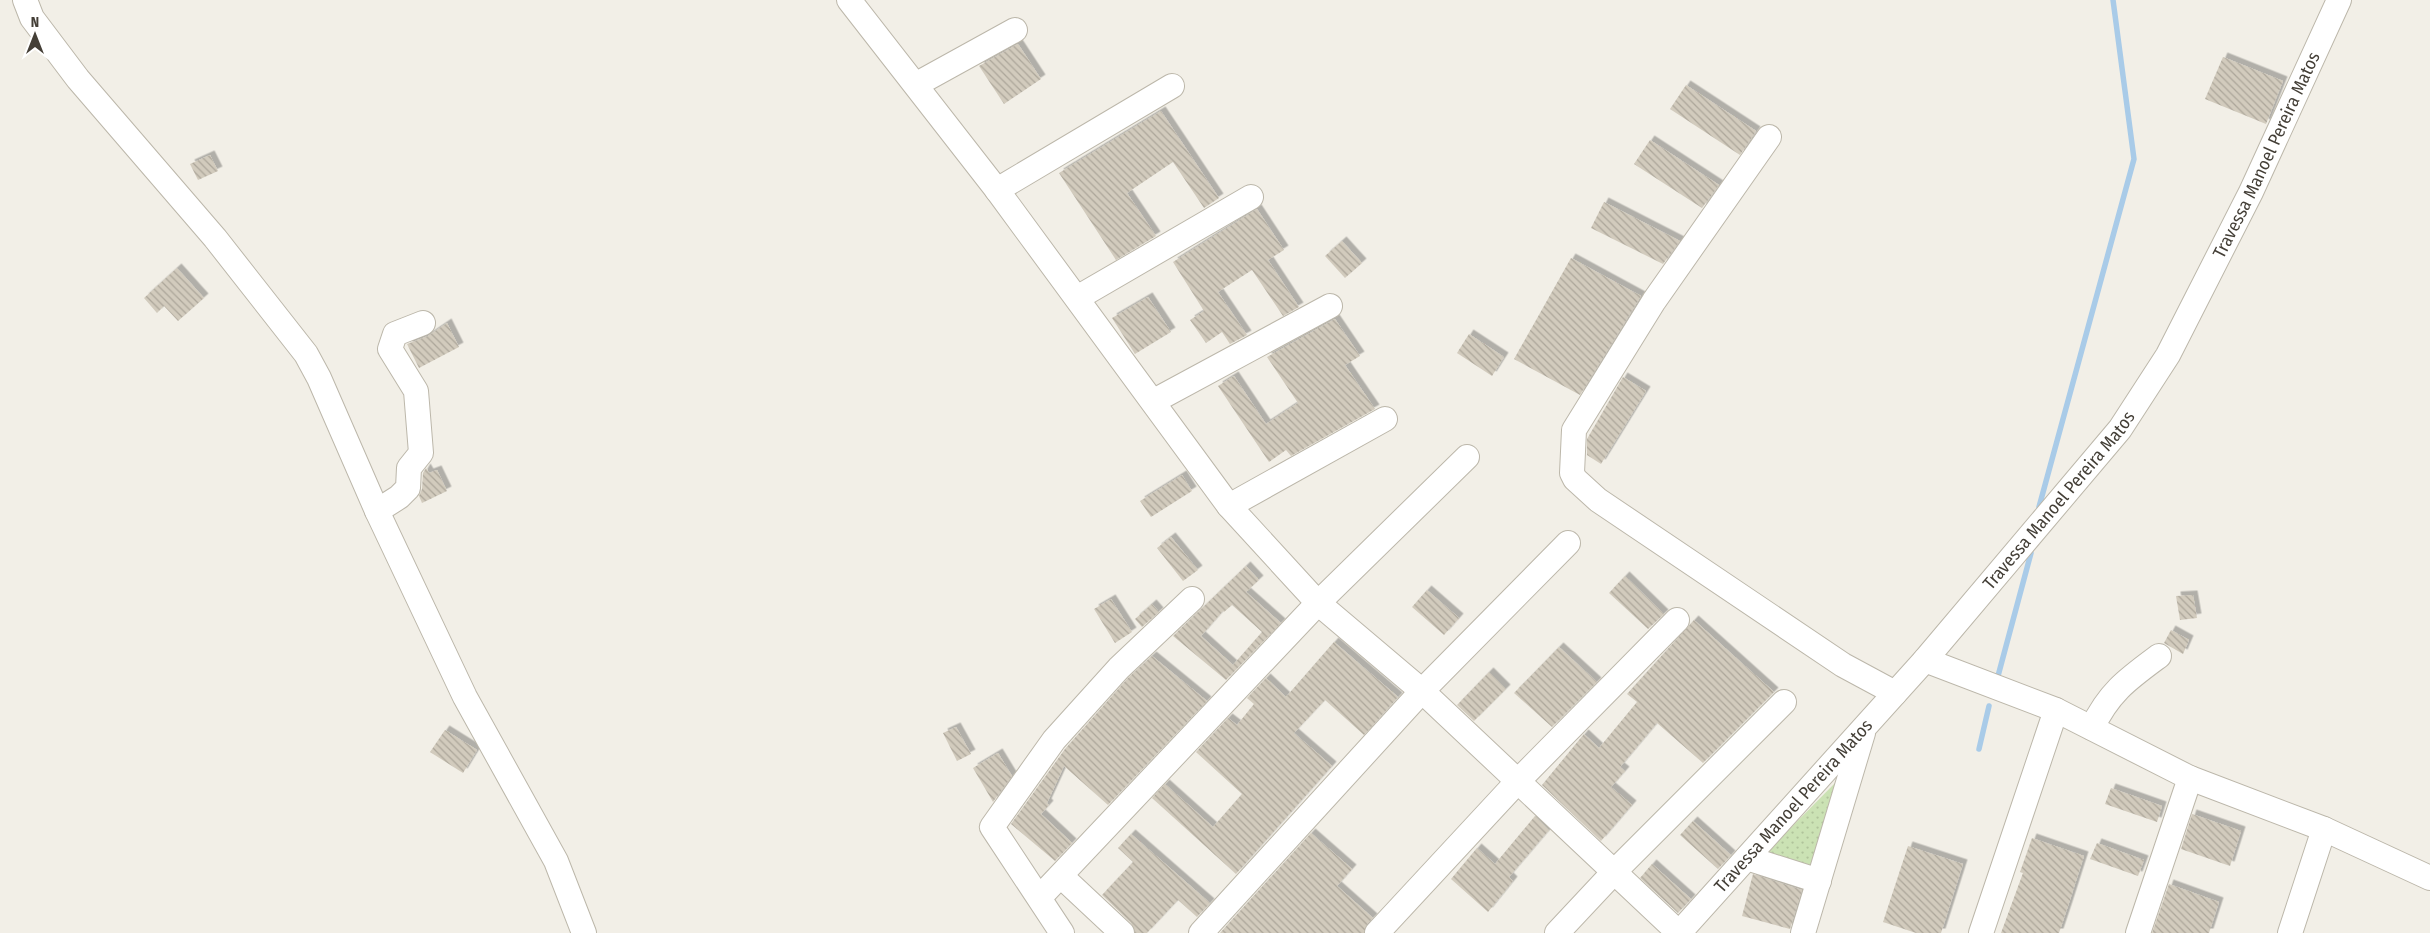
<svg xmlns="http://www.w3.org/2000/svg" width="2430" height="933" font-family="'Fira Sans Condensed',sans-serif">
<style>
.green{fill:url(#green-dots)}
.lines{fill:none;stroke-linecap:round;stroke-linejoin:round}
.stream{stroke:#a9cbe8;stroke-width:5.5}
.building{fill:url(#building-back-hatch);fill-rule:evenodd;filter:url(#shadow)}
.minor-casing{stroke:#bcb7aa;stroke-width:26}
.minor{stroke:#fff;stroke-width:24}
.labels{text-anchor:middle;stroke-width:4;stroke-linejoin:round;paint-order:stroke}
.street-label{font-size:18px;fill:#443f37;stroke:#fff}
</style>
<defs>
<pattern id="green-dots" width="8" height="8" patternUnits="userSpaceOnUse" patternTransform="scale(1.25)"><rect width="8" height="8" fill="#cbe2b4"/><path d="M2 2h.1M6 6h.1" fill="none" stroke="#b0c39b" stroke-width="1.8" stroke-linecap="round"/></pattern>
<pattern id="building-back-hatch" width="6" height="6" patternUnits="userSpaceOnUse" patternTransform="scale(1.25)"><rect width="6" height="6" fill="#d2cbbd"/><path d="M-1 5l2 2M0 0l6 6M5-1l2 2" fill="none" stroke="#aca69a"/></pattern>
<filter id="shadow"><feDropShadow dx="4.5" dy="-4.5" stdDeviation="0" flood-color="#0004"/></filter>
</defs>
<rect width="100%" height="100%" fill="#f2efe7"/>
<polygon class="green" points="1836,782 1812,866 1767,852"/>
<g class="lines">
<g class="stream">
<polyline points="2039,507 2134,159 2113,0"/>
<polyline points="1998,676 2031,553"/>
<polyline points="1979,749 1989,706"/>
</g>
</g>
<g class="building">
<polygon points="1018,44 1041,79 1004,104 979,66"/>
<polygon points="2223,57 2283,81 2266,124 2205,99"/>
<polygon points="1686,85 1756,131 1740,155 1670,109"/>
<polygon points="1161,111 1219,198 1204,208 1173,162 1127,193 1156,236 1116,260 1059,173"/>
<polygon points="1650,140 1719,185 1702,208 1634,164"/>
<polygon points="210,155 218,171 198,180 190,164"/>
<polygon points="1604,202 1680,241 1663,264 1591,228"/>
<polygon points="1257,209 1284,250 1268,260 1299,307 1283,316 1252,270 1218,292 1247,335 1230,344 1222,332 1206,343 1190,320 1204,311 1173,262"/>
<polygon points="1342,241 1362,263 1345,278 1325,256"/>
<polygon points="1571,258 1641,296 1580,395 1514,359"/>
<polygon points="177,268 204,298 178,321 164,306 157,313 144,298"/>
<polygon points="1148,297 1171,332 1135,354 1112,318"/>
<polygon points="1335,319 1360,356 1345,365 1375,409 1291,456 1286,450 1269,462 1218,386 1234,376 1266,424 1298,403 1267,357"/>
<polygon points="447,323 459,347 419,368 407,344 428,336"/>
<polygon points="1469,334 1504,357 1492,376 1457,353"/>
<polygon points="1623,377 1646,391 1601,464 1587,455 1587,439"/>
<polygon points="426,468 429,473 437,470 447,491 422,503 419,496 422,489 423,473"/>
<polygon points="1182,475 1192,491 1151,517 1140,501"/>
<polygon points="1171,537 1198,570 1183,581 1157,548"/>
<path d="M1246,566L1259,580L1246,592L1281,623L1226,680L1173,636ZM1232,605L1262,632L1233,665L1201,636L1223,611L1224,612Z"/>
<polygon points="1625,576 1664,614 1648,629 1609,593"/>
<polygon points="1427,590 1459,618 1444,635 1412,607"/>
<polygon points="2193,595 2197,618 2180,620 2176,596"/>
<polygon points="1111,599 1132,632 1115,643 1094,609"/>
<polygon points="1152,604 1159,612 1142,627 1135,619"/>
<polygon points="1694,620 1774,692 1703,763 1657,723 1620,767 1625,771 1611,787 1632,805 1601,841 1542,785 1584,734 1599,748 1637,702 1627,694"/>
<polygon points="2171,630 2189,640 2183,654 2164,643"/>
<polygon points="1334,642 1398,697 1364,735 1325,700 1294,733 1332,766 1236,874 1152,798 1165,784 1213,827 1242,794 1196,752 1228,718 1237,725 1254,704 1247,698 1266,678 1286,697"/>
<polygon points="1559,647 1597,682 1552,727 1514,693"/>
<polygon points="1152,656 1207,701 1108,805 1064,766 1047,803 1049,805 1041,814 1072,843 1055,861 1011,824 1065,749 1128,678"/>
<polygon points="1489,672 1506,689 1474,721 1457,705"/>
<polygon points="956,727 971,754 957,761 943,733"/>
<polygon points="445,730 477,750 463,773 430,752"/>
<polygon points="998,753 1012,776 993,802 973,768"/>
<polygon points="2111,788 2162,806 2157,822 2105,804"/>
<polygon points="2192,814 2241,831 2230,866 2181,849"/>
<polygon points="1535,816 1549,830 1509,877 1513,881 1488,912 1451,879 1477,848 1495,864"/>
<polygon points="1693,821 1731,855 1718,869 1680,835"/>
<polygon points="1311,833 1352,869 1337,886 1373,918 1367,924 1364,933 1220,933"/>
<polygon points="1131,834 1210,903 1197,917 1178,900 1147,933 1135,933 1131,923 1102,895 1133,862 1118,848"/>
<polygon points="2032,838 2084,856 2068,906 2059,933 2001,933 2023,873 2020,872"/>
<polygon points="2097,843 2144,860 2138,876 2090,859"/>
<polygon points="1908,846 1963,864 1941,933 1916,933 1883,922"/>
<polygon points="1652,864 1691,899 1678,913 1640,878"/>
<polygon points="1753,874 1802,890 1790,929 1742,916"/>
<polygon points="2169,884 2219,902 2209,933 2152,933"/>
</g>
<g class="lines">
<g class="minor-casing">
<g id="minor">
<polyline points="25,0 32,18 78,79 215,238 306,354 319,378 377,511 465,697 556,861 584,933"/>
<polyline points="849,0 997,190 1229,506 1318,603 1422,691 1679,933"/>
<polyline points="917,84 1015,30"/>
<polyline points="1769,137 1654,301 1574,430 1572,473 1575,479 1598,500 1843,665 1895,693"/>
<polyline points="997,190 1172,86"/>
<polyline points="1077,298 1251,197"/>
<polyline points="1154,401 1330,306"/>
<polyline points="1229,506 1385,419"/>
<polyline points="377,511 399,497 408,488 409,468 421,453 416,391 390,349 395,334 423,323"/>
<polyline points="1925,660 2056,710 2190,778 2324,829 2430,878"/>
<path d="M2092,728C2109,692 2128,679 2159,656"/>
<polyline points="1747,858 1819,881"/>
<polyline points="1061,876 1122,933"/>
<polyline points="1040,897 1318,603 1467,457"/>
<polyline points="1062,933 992,827 1054,740 1119,668 1192,599"/>
<polyline points="1201,933 1422,691 1568,543"/>
<polyline points="1377,933 1518,781 1677,620"/>
<polyline points="1557,933 1615,871 1784,702"/>
<path id="s1" d="M1679,933L1925,660L2120,429L2168,355L2251,192L2339,0"/>
<polyline points="1803,933 1863,733"/>
<polyline points="1981,933 2056,710"/>
<polyline points="2138,933 2190,778"/>
<polyline points="2290,933 2324,829"/>
</g>
</g>
<use href="#minor" class="minor"/>
</g>
<g class="labels">
<g class="street-label">
<text dy="6" stroke="none"><textPath href="#s1" startOffset="981">Travessa Manoel Pereira Matos</textPath></text>
<text dy="6" stroke="none"><textPath href="#s1" startOffset="576">Travessa Manoel Pereira Matos</textPath></text>
<text dy="6" stroke="none"><textPath href="#s1" startOffset="171">Travessa Manoel Pereira Matos</textPath></text>
</g>
</g>
<g transform="translate(35 35)" stroke="#ffffff" stroke-width="4" paint-order="stroke">
<path d="M0-4L9 19L0 12L-9 19Z" fill="#443f37"/>
<text y="-8" font-size="14" font-weight="bold" text-anchor="middle" fill="#443f37">N</text>
</g>
</svg>
